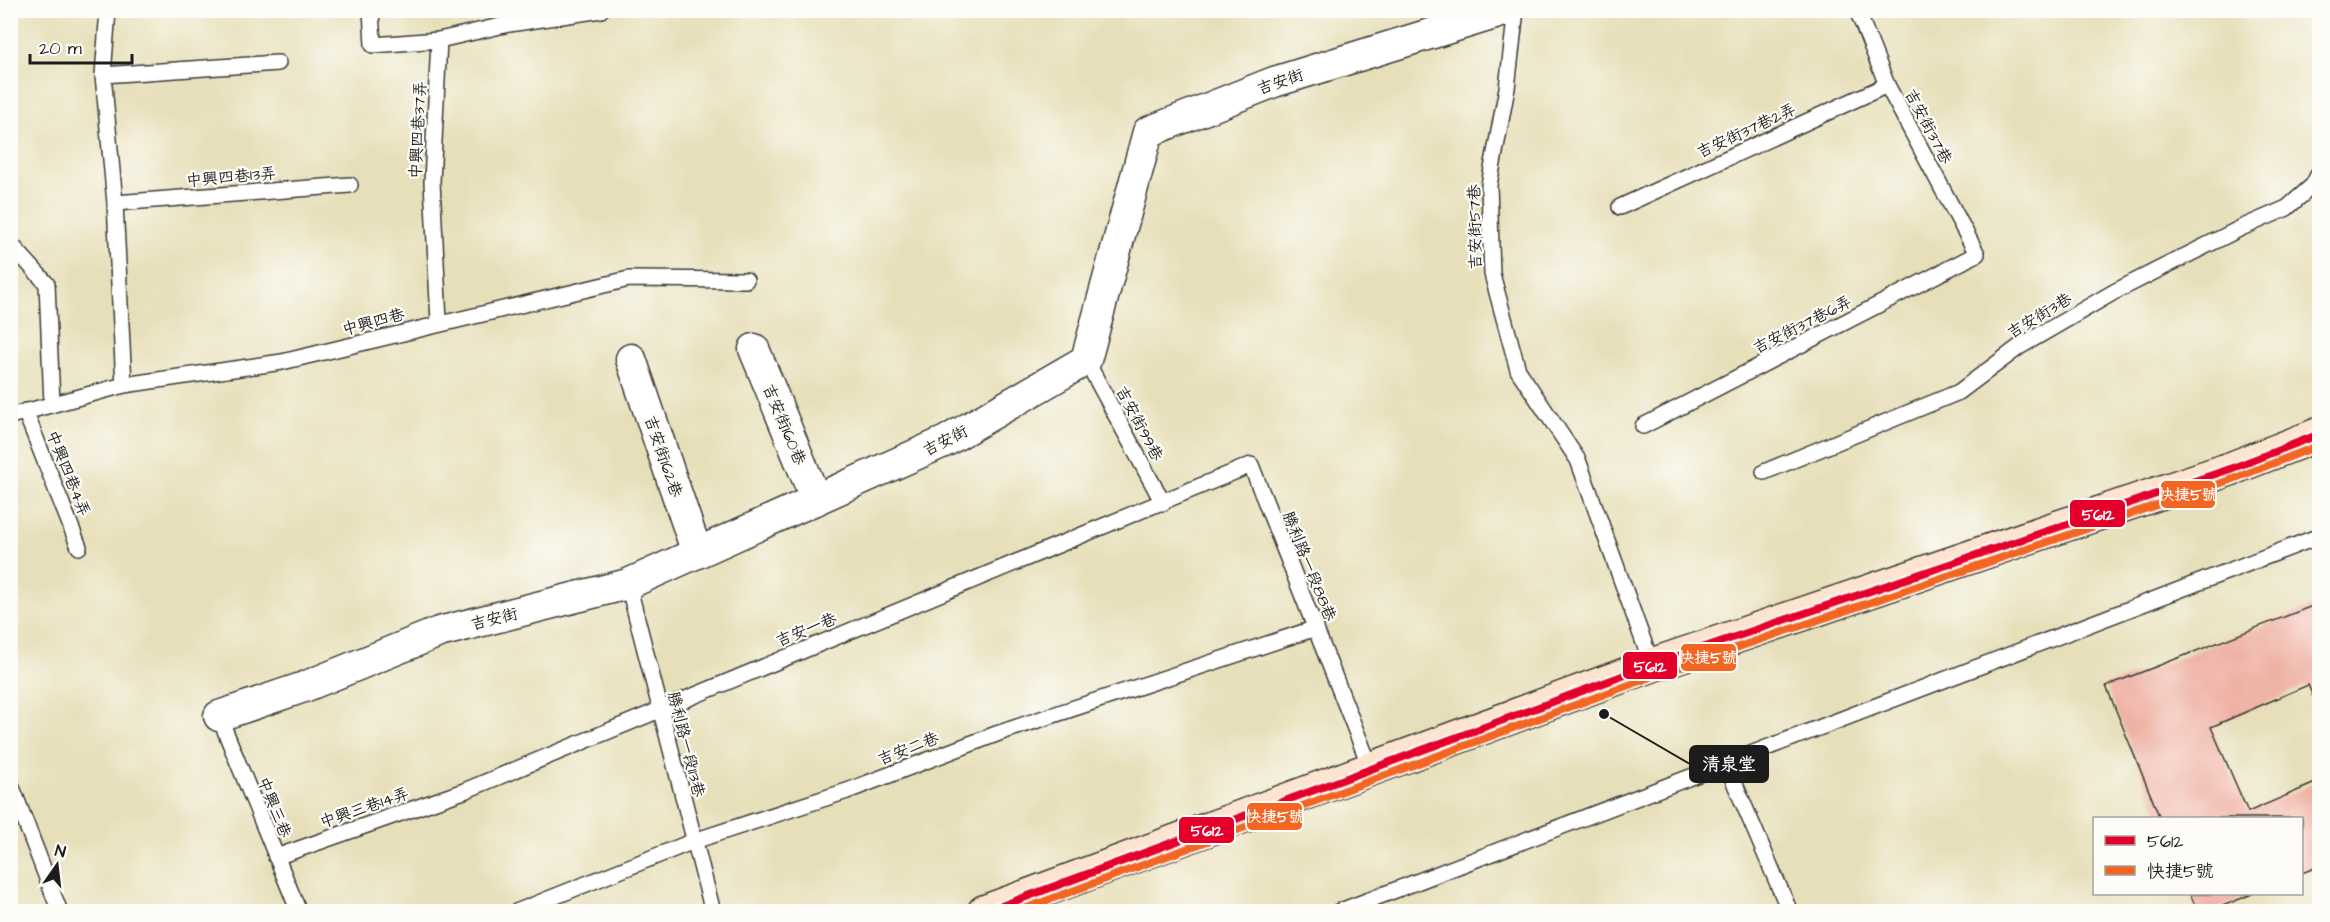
<svg xmlns="http://www.w3.org/2000/svg" width="2330" height="922" font-family="'Architects Daughter','LXGW WenKai TC',sans-serif">
<style>
.building{fill:#efb1a4}
.lines{fill:none;stroke-linecap:round;stroke-linejoin:round}
.service-casing{stroke:#3a3934;stroke-width:18}
.minor-casing{stroke:#3a3934;stroke-width:33}
.secondary-casing{stroke:#3a3934;stroke-width:36}
.service{stroke:#fff;stroke-width:15}
.minor{stroke:#fff;stroke-width:30}
.secondary{stroke:#fde4d1;stroke-width:33}
.bus-1-casing{stroke:#fdfcf7;stroke-width:12}
.bus-2-casing{stroke:#fdfcf7;stroke-width:12}
.bus-1{stroke:#e4002b;stroke-width:8}
.bus-2{stroke:#f26522;stroke-width:8}
.labels{text-anchor:middle;stroke-width:4.5;stroke-linejoin:round;paint-order:stroke}
.street-label{font-size:16px;fill:#1c1c1c;stroke:#fdfcf7}
.leader{fill:none;stroke:#1c1c1c;stroke-width:2}
.callout-dot{fill:#1c1c1c;stroke:#fdfcf7;stroke-width:2}
.callout{fill:#1c1c1c;stroke:#1c1c1c;stroke-width:2}
.callout-label{font-size:18px;text-anchor:middle;font-weight:bold;fill:#fff}
.line-badge{stroke:#fdfcf7;stroke-width:2}
.badge-label{font-size:16px;text-anchor:middle;font-weight:bold;fill:#fff}
</style>
<rect width="100%" height="100%" fill="#fdfcf7"/>
<filter id="ink" filterUnits="userSpaceOnUse"><feTurbulence type="fractalNoise" baseFrequency=".0167" numOctaves="2"/><feDisplacementMap in="SourceGraphic" scale="12" xChannelSelector="R" yChannelSelector="G"/><feConvolveMatrix kernelMatrix="1 2 1 2 8 2 1 2 1" color-interpolation-filters="sRGB"/></filter>
<filter id="wash" filterUnits="userSpaceOnUse"><feTurbulence type="fractalNoise" baseFrequency=".008" numOctaves="4" result="noise"/><feDisplacementMap in="SourceGraphic" scale="24" xChannelSelector="R" yChannelSelector="G"/><feGaussianBlur stdDeviation="1.35" result="paint"/><feColorMatrix in="noise" values="0 0 0 0 0 0 0 0 0 0 0 0 0 0 0 0 0 1.4 0 .05"/><feComposite in="paint" operator="in"/></filter>
<g filter="url(#wash)">
<rect width="100%" height="100%" fill="#e7dfb9"/>
<g id="blocks">
<g class="building">
<polygon points="2320,603 2320,712 2308,685 2211,727 2248,812 2320,781 2320,866 2302,873 2302,818 2160,818 2106,686"/>
<polygon points="2190,894 2252,894 2208,912 2198,912"/>
</g>
</g>
</g>
<g filter="url(#ink)">
<use href="#blocks" fill-opacity="0" stroke="#3a3934" stroke-width="1.5"/>
<g class="lines">
<g class="service-casing">
<g id="service">
<polyline points="108,10 103,75 115,203 124,385"/>
<polyline points="371,10 373,45 439,40 509,24 601,10"/>
<polyline points="1516,10 1507,88 1489,185 1492,274 1518,370 1578,460 1652,665"/>
<polyline points="103,75 278,63"/>
<polyline points="115,203 350,185"/>
<polyline points="1620,207 1887,85"/>
<polyline points="10,243 47,284 52,404"/>
<polyline points="439,322 432,182 439,40"/>
<polyline points="1086,360 1163,503"/>
<polyline points="25,411 79,547"/>
<polyline points="10,416 124,385 282,362 629,279 746,280"/>
<polyline points="1643,426 1977,254 1887,85 1857,10"/>
<polyline points="1764,472 1959,392 2019,347 2114,292 2241,228 2287,208 2313,185 2320,171"/>
<polyline points="628,584 713,912"/>
<polyline points="219,716 299,912"/>
<polyline points="1725,761 1790,912"/>
<polyline points="10,782 60,912"/>
<polyline points="276,857 464,791 1251,465 1371,769"/>
<polyline points="516,912 694,841 847,791 999,733 1316,628"/>
<polyline points="1338,912 2320,536"/>
</g>
</g>
<g class="minor-casing">
<g id="minor">
<polyline points="754,349 816,500"/>
<polyline points="631,359 697,553"/>
<polyline points="219,716 304,687 439,632 628,584 946,441 1086,360 1148,132 1274,82 1508,10"/>
</g>
</g>
<g class="secondary-casing">
<polyline id="secondary" points="984,912 1652,665 2230,469 2320,434"/>
</g>
<use href="#service" class="service"/>
<use href="#minor" class="minor"/>
<use href="#secondary" class="secondary"/>
<g class="bus-1-casing">
<polyline id="bus-1" points="985,912 1652,665 2230,469 2320,434"/>
</g>
<g class="bus-2-casing">
<polyline id="bus-2" points="1016,912 1656,675 2233,479 2320,445"/>
</g>
<use href="#bus-1" class="bus-1"/>
<use href="#bus-2" class="bus-2"/>
</g>
</g>
<g class="labels">
<g class="street-label">
<text transform="translate(1280 81) rotate(-19)" y="6">吉安街</text>
<text transform="translate(1929 126) rotate(62)" y="6">吉安街37巷</text>
<text transform="translate(417 130) rotate(-87)" y="6">中興四巷37弄</text>
<text transform="translate(1746 130) rotate(-25)" y="6">吉安街37巷2弄</text>
<text transform="translate(231 176) rotate(-5)" y="6">中興四巷13弄</text>
<text transform="translate(1474 227) rotate(-91)" y="6">吉安街57巷</text>
<text transform="translate(2039 315) rotate(-31)" y="6">吉安街3巷</text>
<text transform="translate(373 321) rotate(-15)" y="6">中興四巷</text>
<text transform="translate(1802 324) rotate(-27)" y="6">吉安街37巷6弄</text>
<text transform="translate(1140 423) rotate(62)" y="6">吉安街99巷</text>
<text transform="translate(785 424) rotate(67)" y="6">吉安街160巷</text>
<text transform="translate(945 440) rotate(-27)" y="6">吉安街</text>
<text transform="translate(664 456) rotate(71)" y="6">吉安街162巷</text>
<text transform="translate(69 473) rotate(68)" y="6">中興四巷4弄</text>
<text transform="translate(1310 566) rotate(68)" y="6">勝利路一段88巷</text>
<text transform="translate(494 618) rotate(-14)" y="6">吉安街</text>
<text transform="translate(806 629) rotate(-22)" y="6">吉安一巷</text>
<text transform="translate(687 744) rotate(76)" y="6">勝利路一段113巷</text>
<text transform="translate(908 748) rotate(-21)" y="6">吉安二巷</text>
<text transform="translate(275 807) rotate(68)" y="6">中興三巷</text>
<text transform="translate(364 807) rotate(-19)" y="6">中興三巷14弄</text>
</g>
</g>
<path class="leader" d="M1604 714L1690 764"/>
<circle class="callout-dot" cx="1604" cy="714" r="6"/>
<rect class="callout" x="1690" y="746" width="78" height="36" rx="6"/>
<g class="callout-label">
<text x="1729" y="770">清泉堂</text>
</g>
<g class="line-badge">
<rect x="2160" y="480" width="56" height="29" rx="6" fill="#f26522"/>
<rect x="2069" y="499" width="57" height="29" rx="6" fill="#e4002b"/>
<rect x="1680" y="643" width="57" height="29" rx="6" fill="#f26522"/>
<rect x="1622" y="651" width="56" height="29" rx="6" fill="#e4002b"/>
<rect x="1246" y="802" width="57" height="29" rx="6" fill="#f26522"/>
<rect x="1178" y="816" width="57" height="28" rx="6" fill="#e4002b"/>
</g>
<g class="badge-label">
<text x="2188" y="500">快捷5號</text>
<text x="2098" y="520">5612</text>
<text x="1708" y="663">快捷5號</text>
<text x="1650" y="672">5612</text>
<text x="1275" y="822">快捷5號</text>
<text x="1207" y="836">5612</text>
</g>
<rect width="2330" height="922" fill="none" stroke="#fdfcf7" stroke-width="36"/>
<rect x="2093" y="817" width="210" height="78" fill="#fdfcf7" stroke="#a3a29f" stroke-width="1.5"/>
<rect x="2105" y="836" width="30" height="9" fill="#e4002b" stroke="#a3a29f" stroke-width="1.5"/>
<text x="2147" y="847" font-size="18" fill="#1c1c1c">5612</text>
<rect x="2105" y="866" width="30" height="9" fill="#f26522" stroke="#a3a29f" stroke-width="1.5"/>
<text x="2147" y="877" font-size="18" fill="#1c1c1c">快捷5號</text>
<g transform="translate(57 865) rotate(14)" stroke="#fdfcf7" stroke-width="4.5" paint-order="stroke">
<path d="M0-4.5L10 22L0 15L-10 22Z" fill="#1c1c1c"/>
<text y="-9" font-size="16" font-weight="bold" text-anchor="middle" fill="#1c1c1c">N</text>
</g>
<path d="M30 54v9h102v-9" fill="none" stroke="#1c1c1c" stroke-width="3"/>
<text x="39" y="54" font-size="18" fill="#1c1c1c" stroke="#fdfcf7" stroke-width="4.5" paint-order="stroke">20 m</text>
</svg>
